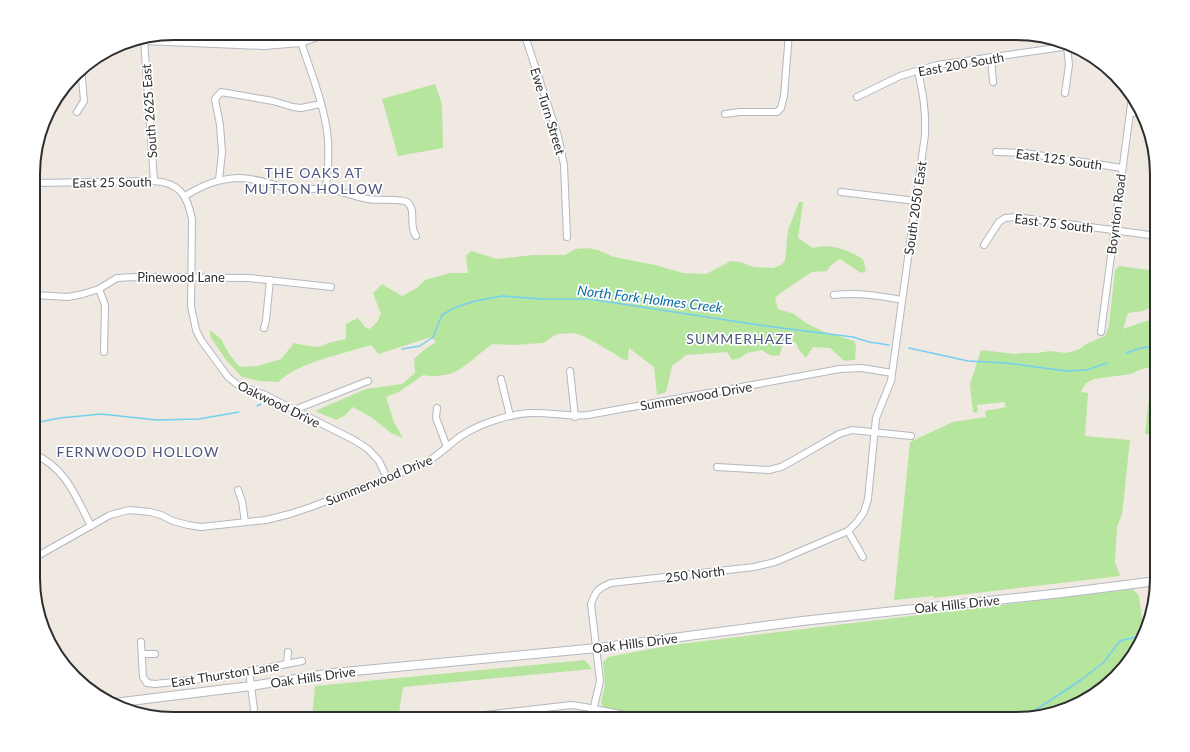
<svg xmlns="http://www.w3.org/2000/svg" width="1190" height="752" font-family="Lato,sans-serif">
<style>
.green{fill:#b6e59e}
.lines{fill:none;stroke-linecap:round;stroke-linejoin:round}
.stream{stroke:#75cff0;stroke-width:1.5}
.street-casing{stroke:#b4b7c1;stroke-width:8}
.secondary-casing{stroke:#b4b7c1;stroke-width:10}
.street{stroke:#fff;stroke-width:6}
.secondary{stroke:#fff;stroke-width:8}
.labels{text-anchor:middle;stroke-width:3.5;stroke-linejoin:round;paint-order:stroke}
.street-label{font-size:13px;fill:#2e2e2e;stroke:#fff}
.neighbourhood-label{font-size:14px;letter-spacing:1px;fill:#4d5680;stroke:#fff}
.water-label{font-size:14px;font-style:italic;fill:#0d6fa3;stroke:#fff}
.rim{fill:none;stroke:#2e2e2e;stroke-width:2}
</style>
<rect width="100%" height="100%" fill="#efe9e1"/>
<g class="green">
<polygon points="435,84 442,104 443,148 398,156 382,99"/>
<path d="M799,202H803L798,238L813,248C830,243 848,250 863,259L866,271L861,273L840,259L830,266L827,271L812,272L780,293L775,298L778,309L794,314L806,323L822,331L854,341L856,345L855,360L844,361L830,348L813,347L806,358L799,350L795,342L782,346L780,355C772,357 769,355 762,350L747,353L740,358L732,360L727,352L686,355L672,366L666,392L657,395L654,367L629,348L628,360L622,359L615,354L596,343L585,337L574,333L557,334L543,343L513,345L493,344L488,347C465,365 455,380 423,375L399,392L386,397L394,422L403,438L391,433L371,417L353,407L344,416L336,420L315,411L366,389L402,384L415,373L414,359L424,350L436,342L431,337L379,354L371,345C343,354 299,362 278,382L259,381L242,377L226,360L210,336V330L221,339L229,354L240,367L258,366L281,359L294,343L308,346L319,347L328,343L346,339V324L358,318L365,327L370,329L377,322L381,314L373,293L382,284L402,296L417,288L425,280L450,273H468L466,256L471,251L497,259L533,255H565L575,249L588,248L598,250L614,257L655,265L683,273L706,274L731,261L740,262L754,267L773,268L781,265L785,261L788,230Z"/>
<polygon points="1119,266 1157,271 1154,306 1143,311 1128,313 1123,329 1152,319 1157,319 1157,365 1139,370 1131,374 1094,379 1085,384 1081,392 1088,393 1085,436 1130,440 1122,515 1117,527 1115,562 1120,576 934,598 934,596 894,600 910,442 953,422 986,417 985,411 1006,407 1004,402 977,405 978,411 976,413 973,412 970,384 981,350 1015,354 1023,353 1037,353 1050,351 1066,353 1078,350 1088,343 1105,336 1109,325 1115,270"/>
<polygon points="1150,388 1157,389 1157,435 1145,434"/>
<polygon points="1133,589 1139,596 1143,627 1133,656 1086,700 1025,719 649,719 603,707 601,702 605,685 603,662 608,657 672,645"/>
<polygon points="585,660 592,669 403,687 398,719 312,719 315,686"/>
</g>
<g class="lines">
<g class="stream">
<polyline points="909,348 968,361 1006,363 1066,371 1087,370 1107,363"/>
<polyline points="402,349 420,346 433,337 442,315 456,307 475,301 502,296 541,299 589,299 759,325 853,337 869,342 889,345"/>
<polyline points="1126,353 1141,348 1157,346"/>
<polyline points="257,406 261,404"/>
<polyline points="34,423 60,418 101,414 157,420 199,419 239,412"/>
<polyline points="1022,719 1081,680 1104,662 1119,642 1123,640 1136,637"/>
</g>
<g class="street-casing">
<g id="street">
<polyline points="524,33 558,136 564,165 567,237"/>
<polyline points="144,40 154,181"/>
<path d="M301,42C311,73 325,106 328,140C329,156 328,172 326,189"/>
<polyline points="991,57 993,82"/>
<polyline points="1065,93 1069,65 1067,46"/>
<polyline points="857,97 900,76 937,65 1070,46"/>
<polyline points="77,112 84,101 81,68"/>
<polyline points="1130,112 1141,114"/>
<polyline points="725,114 740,112 777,112 781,108 784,96 789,33"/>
<polyline points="996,152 1025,153 1122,168"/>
<polyline points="219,180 222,152 220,125 215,99 221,92 273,101 293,107 301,108 321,104"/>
<path d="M34,183L154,181C180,183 187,195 192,219L191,306L196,330L201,340L228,377L238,385L263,394L354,440L368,449L379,461L387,478"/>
<polyline points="841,192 916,201"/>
<path d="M185,196C203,185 217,179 239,178C258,178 274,186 293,189C304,190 315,188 326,189C340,190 354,197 368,199C377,201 401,198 407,202C415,208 411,219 413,228C413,231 415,234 416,236"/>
<polyline points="984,245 999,222 1005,218 1016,217 1157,236"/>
<polyline points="99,289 105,305 104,352"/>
<polyline points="34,295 68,297 83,294 99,289 117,278 135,277 249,278 331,287"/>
<path d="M834,295C857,292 880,296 902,300"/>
<polyline points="264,328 266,320 270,280"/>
<polyline points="1101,332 1132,97"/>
<polyline points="570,371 575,417"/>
<polyline points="501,379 510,416"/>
<polyline points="437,408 436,418 447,447"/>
<polyline points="294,410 368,381"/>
<path d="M34,454C66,468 76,497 91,526"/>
<polyline points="717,467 769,470 781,467 792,461 839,434 852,430 911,436"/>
<polyline points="238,490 242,501 245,522"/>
<polyline points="848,531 863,557"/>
<path d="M34,558L110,515L129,510L150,512L161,515L173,521L188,525L201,527L266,520L290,514L311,507L424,464C438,456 448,445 461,436C479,424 509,414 530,413C550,412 569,417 588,415L840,369L862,368L892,373"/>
<polyline points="141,642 143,677 147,683 155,684 220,677 302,661"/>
<polyline points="142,654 155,654"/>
<polyline points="287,664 288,652"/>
<polyline points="249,671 254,709 252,719"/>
<path d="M450,719L571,705C591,707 610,713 631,716"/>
<path d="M591,719L600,681L591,604C595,592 598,588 611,583L754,567L775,562L848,531L857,522L864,512L868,499L876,418L891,381L925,135C926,110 923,94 918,71"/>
</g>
</g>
<g class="secondary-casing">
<g id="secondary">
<polyline points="133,41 144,40 264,45 301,42 325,33"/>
<polyline points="114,703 251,686 333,673 597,648 802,621 1062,593 1157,581"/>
</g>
</g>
<use href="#street" class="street"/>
<use href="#secondary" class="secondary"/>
</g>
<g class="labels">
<g class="street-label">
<text transform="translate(961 64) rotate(-10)" y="5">East 200 South</text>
<text transform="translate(149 111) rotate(-94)" y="5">South 2625 East</text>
<text transform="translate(548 111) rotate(73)" y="5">Ewe Turn Street</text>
<text transform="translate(1059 159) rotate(8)" y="5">East 125 South</text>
<text transform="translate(112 182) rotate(-1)" y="5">East 25 South</text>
<text transform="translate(915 208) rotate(-82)" y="5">South 2050 East</text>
<text transform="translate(1116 214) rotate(-83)" y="5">Boynton Road</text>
<text transform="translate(1054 223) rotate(7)" y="5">East 75 South</text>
<text x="181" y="282">Pinewood Lane</text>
<text transform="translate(696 396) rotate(-10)" y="5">Summerwood Drive</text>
<text transform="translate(279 404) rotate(26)" y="5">Oakwood Drive</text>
<text transform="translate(379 480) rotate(-22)" y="5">Summerwood Drive</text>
<text transform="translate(695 574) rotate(-7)" y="5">250 North</text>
<text transform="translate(957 604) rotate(-6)" y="5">Oak Hills Drive</text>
<text transform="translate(635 643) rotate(-7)" y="5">Oak Hills Drive</text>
<text transform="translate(225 674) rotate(-9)" y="5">East Thurston Lane</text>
<text transform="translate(313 677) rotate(-8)" y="5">Oak Hills Drive</text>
</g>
<g class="neighbourhood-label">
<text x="314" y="178">THE OAKS AT<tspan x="314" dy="16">MUTTON HOLLOW</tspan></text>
<text x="740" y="344">SUMMERHAZE</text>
<text x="138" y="457">FERNWOOD HOLLOW</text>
</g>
<g class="water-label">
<text transform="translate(650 299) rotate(7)" y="5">North Fork Holmes Creek</text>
</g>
</g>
<path d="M0 0H1190V752H0ZM174 40H1016A134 134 0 0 1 1150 174V578A134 134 0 0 1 1016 712H174A134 134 0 0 1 40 578V174A134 134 0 0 1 174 40Z" fill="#fff" fill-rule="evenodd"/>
<path class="rim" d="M174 40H1016A134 134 0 0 1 1150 174V578A134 134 0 0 1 1016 712H174A134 134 0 0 1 40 578V174A134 134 0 0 1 174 40Z"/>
</svg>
